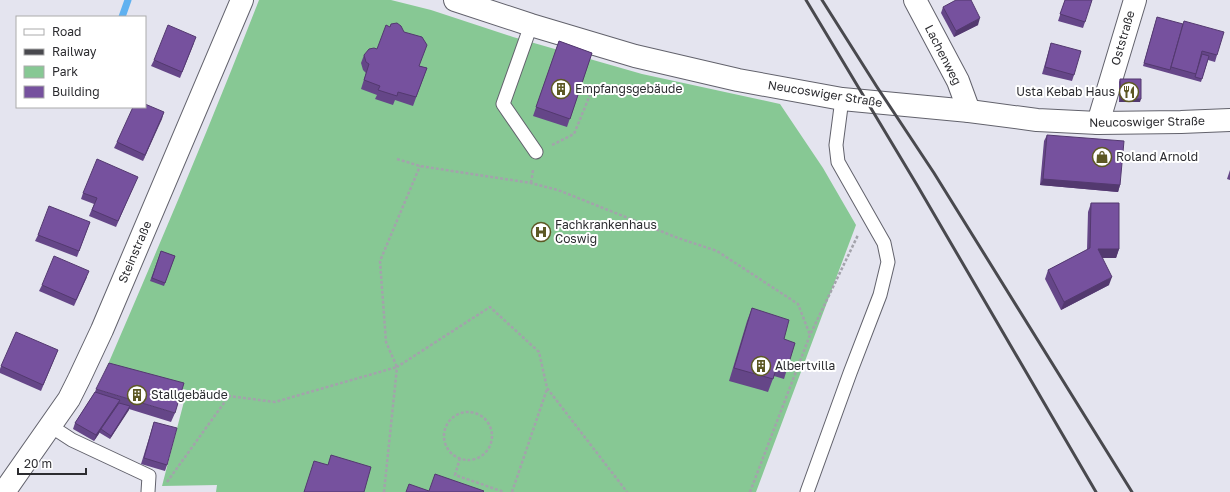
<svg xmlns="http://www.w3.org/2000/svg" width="1230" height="492" font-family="'Golos Text',sans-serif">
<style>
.green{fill:#87c894}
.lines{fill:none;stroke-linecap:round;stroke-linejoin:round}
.stream{stroke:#60b1f0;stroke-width:7}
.lane-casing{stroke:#62626c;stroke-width:15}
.street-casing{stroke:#62626c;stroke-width:24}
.path{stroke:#a3a3ab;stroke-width:2.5;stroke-dasharray:3 2;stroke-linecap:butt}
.lane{stroke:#fff;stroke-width:13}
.street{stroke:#fff;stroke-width:22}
.rail{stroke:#49494e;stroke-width:3}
.wall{fill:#654688}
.shaded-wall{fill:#53396f}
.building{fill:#76519e;stroke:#53396f}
.labels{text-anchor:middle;stroke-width:4;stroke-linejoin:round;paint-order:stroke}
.street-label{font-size:12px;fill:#2c2c30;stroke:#fff}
.poi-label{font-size:12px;fill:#2c2c30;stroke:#fff;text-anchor:start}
</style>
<rect width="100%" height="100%" fill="#e4e4ef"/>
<path class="green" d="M259,0H391L431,10L513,37L642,74L780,104L823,168L856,225L756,492H216L217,485L162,486L187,390L106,369C159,246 211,124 259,0Z"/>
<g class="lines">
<polyline class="stream" points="122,17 128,0"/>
<g class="lane-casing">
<g id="lane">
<polyline points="531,25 503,104 536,152"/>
<polyline points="49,425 72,440 149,476 148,492"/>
<polyline points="807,492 850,373 880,295 888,262 884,243 838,162 836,145 842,99"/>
</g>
</g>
<g class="street-casing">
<g id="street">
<polyline points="455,0 531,25 635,56 738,80 842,99 969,111 1037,120 1098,123 1181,122 1230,120"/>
<polyline points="915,0 958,81 969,111"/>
<polyline points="1098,123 1135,0"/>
<polyline points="4,492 69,399 79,379 102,330 242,0"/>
</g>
</g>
<g class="path">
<polyline points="552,145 574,134 592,90"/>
<polyline points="397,159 420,166 531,183 558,190 678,238 717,251 798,304 810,335"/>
<polyline points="531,183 533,170"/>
<circle cx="468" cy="436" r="24"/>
<polyline points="460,458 455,475 504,492"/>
<polyline points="167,482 229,396 275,402 397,367 386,342 380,261 420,166"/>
<polyline points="384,492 397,367 490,307 539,352 547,388 627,492"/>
<polyline points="512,492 547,389"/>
<polyline points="750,492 810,335 858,235"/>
</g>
<use href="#lane" class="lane"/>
<use href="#street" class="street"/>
<g class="rail">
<polyline points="806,0 917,185 1096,492"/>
<polyline points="822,0 877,87 934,173 1132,492"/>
</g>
</g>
<g class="wall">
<polygon points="1065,0 1085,22 1083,28 1058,21"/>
<polygon points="943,7 978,25 954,37 941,13"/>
<polygon points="1156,20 1217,55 1215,62 1208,60 1201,82 1143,66"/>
<polygon points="559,41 592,53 567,127 533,116"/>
<polygon points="194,43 180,78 151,66 154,60"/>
<polygon points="1051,43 1074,75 1072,81 1042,74"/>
<polygon points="364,55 419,66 427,68 413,106 395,100 393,105 375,99 377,95 361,89 366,73 363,70 361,63"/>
<polygon points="1120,79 1140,102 1119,102 1119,82"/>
<polygon points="164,112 143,161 114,148 117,142"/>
<polygon points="1047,135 1120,185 1118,192 1040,185 1044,141"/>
<polygon points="1230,170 1230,180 1227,179"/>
<polygon points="135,183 116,227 89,216 94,204 81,199 83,193"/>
<polygon points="1091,203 1119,249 1116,258 1102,258 1109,285 1061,310 1045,279 1048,270 1087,250 1088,212"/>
<polygon points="90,222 77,257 35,241 38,235"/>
<polygon points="161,251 175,256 164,286 150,281"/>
<polygon points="87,277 74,306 39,291 42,285"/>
<polygon points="752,308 784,339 788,366 784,379 774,376 768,392 729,381 747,321"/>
<polygon points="58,350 41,391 0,373 0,369 1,366"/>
<polygon points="96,389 175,413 171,422 129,409 110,439 100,433 100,432 94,441 73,429 75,423 95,392"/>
<polygon points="154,422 167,465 165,471 141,464"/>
</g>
<g class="shaded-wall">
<polygon points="980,18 978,25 954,37 956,31"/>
<polygon points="1121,99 1141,99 1140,102 1119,102"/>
<polygon points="164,112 162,119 143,161 145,155"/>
<polygon points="1043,179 1120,185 1118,192 1040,185"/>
<polygon points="1098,249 1119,249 1116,258 1095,258"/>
<polygon points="1112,277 1109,285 1061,310 1064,302"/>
<polygon points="120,400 117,406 101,429 100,432 94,441 96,435"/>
<polygon points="130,406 129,410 110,439 111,436"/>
</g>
<g class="building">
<polygon points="956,0 971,0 980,18 956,31 943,7"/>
<polygon points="1065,0 1092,0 1085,22 1060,14"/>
<polygon points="1157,17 1183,24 1170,70 1144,63"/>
<polygon points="1184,21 1224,32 1217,55 1202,51 1196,74 1171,67"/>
<polygon points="397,23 401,26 404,32 422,37 427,45 419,66 427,68 416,97 398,92 397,96 378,90 380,86 364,80 369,64 366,62 364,55 369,49 374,48 377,49 386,25 390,27 391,24"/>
<polygon points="168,25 196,37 182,72 154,60"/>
<polygon points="559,41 592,53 570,119 536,107"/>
<polygon points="1051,43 1081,51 1074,75 1045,67"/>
<polygon points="1202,54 1209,56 1202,79 1195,77"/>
<polygon points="1120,79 1141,79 1141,99 1121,99"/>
<polygon points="145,104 164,112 145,155 117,142 133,107 145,107"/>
<polygon points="1047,135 1124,141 1120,185 1043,179"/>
<polygon points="97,159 138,177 118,221 92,210 97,198 83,193"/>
<polygon points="1091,203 1119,203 1119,249 1098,249 1112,277 1064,302 1048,270 1090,248"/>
<polygon points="49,206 90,222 79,251 38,235"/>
<polygon points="161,251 175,256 165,283 152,278"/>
<polygon points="54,256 89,271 76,300 42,285"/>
<polygon points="752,308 789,320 784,339 795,343 788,366 778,363 773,379 734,368"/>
<polygon points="16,332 58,350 43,385 1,366"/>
<polygon points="109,363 184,383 175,413 96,389"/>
<polygon points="95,392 120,400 96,435 75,423"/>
<polygon points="119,403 130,406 111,436 101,429"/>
<polygon points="154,422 177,428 167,465 144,458"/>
<polygon points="331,455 371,467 364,492 304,492 314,461 328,465"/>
<polygon points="435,474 484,491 483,492 406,492 409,484 429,491"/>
</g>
<defs>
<g id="building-ring" transform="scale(1)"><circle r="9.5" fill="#fff" stroke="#5d5824" stroke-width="1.5"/><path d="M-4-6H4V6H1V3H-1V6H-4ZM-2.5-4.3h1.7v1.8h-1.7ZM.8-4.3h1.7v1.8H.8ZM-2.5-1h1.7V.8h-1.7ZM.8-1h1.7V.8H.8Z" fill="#5d5824"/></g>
<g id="restaurant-ring" transform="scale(1)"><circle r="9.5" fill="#fff" stroke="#5d5824" stroke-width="1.5"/><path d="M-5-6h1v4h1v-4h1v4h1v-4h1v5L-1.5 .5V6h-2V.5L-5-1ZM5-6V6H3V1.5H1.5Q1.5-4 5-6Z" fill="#5d5824"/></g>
<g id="shop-ring" transform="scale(1)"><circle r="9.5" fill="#fff" stroke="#5d5824" stroke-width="1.5"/><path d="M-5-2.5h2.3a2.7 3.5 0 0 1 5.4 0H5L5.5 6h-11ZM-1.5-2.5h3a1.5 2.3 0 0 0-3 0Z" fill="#5d5824"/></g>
<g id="hospital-ring" transform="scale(1)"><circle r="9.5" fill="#fff" stroke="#5d5824" stroke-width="1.5"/><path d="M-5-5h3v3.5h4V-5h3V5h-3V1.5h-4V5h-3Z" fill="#5d5824"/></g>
</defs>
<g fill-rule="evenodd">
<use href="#building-ring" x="561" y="89"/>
<use href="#restaurant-ring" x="1129" y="92"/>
<use href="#shop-ring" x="1102" y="157"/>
<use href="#hospital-ring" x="541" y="232"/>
<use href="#building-ring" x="761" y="366"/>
<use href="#building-ring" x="137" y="395"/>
</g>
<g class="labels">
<g class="street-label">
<text transform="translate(1123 38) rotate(-74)" y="4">Oststraße</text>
<text transform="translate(943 55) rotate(63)" y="4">Lachenweg</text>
<text transform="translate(825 94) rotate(9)" y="4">Neucoswiger Straße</text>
<text transform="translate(1147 122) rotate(-1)" y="4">Neucoswiger Straße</text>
<text transform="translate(135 252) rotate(-67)" y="4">Steinstraße</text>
</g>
<g class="poi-label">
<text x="575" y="93">Empfangsgebäude</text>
<text x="1115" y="96" text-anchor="end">Usta Kebab Haus</text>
<text x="1116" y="161">Roland Arnold</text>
<text x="555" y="229">Fachkrankenhaus<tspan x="555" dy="14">Coswig</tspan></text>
<text x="775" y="370">Albertvilla</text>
<text x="151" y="399">Stallgebäude</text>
</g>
</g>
<rect x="16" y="16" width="130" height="92" fill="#ffffff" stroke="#ababac"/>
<rect x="24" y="29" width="20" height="6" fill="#ffffff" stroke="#ababac"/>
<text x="52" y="36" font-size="12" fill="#2c2c30">Road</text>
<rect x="24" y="49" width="20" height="6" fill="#49494e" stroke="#ababac"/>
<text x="52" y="56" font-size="12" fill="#2c2c30">Railway</text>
<rect x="24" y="66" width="20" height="12" fill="#87c894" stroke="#ababac"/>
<text x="52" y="76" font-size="12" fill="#2c2c30">Park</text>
<rect x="24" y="86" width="20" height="12" fill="#76519e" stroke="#ababac"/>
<text x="52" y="96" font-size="12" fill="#2c2c30">Building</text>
<path d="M18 468v6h68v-6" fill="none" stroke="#2c2c30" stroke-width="2"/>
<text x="24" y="468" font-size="12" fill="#2c2c30" stroke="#ffffff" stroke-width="3" paint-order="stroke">20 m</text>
</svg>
